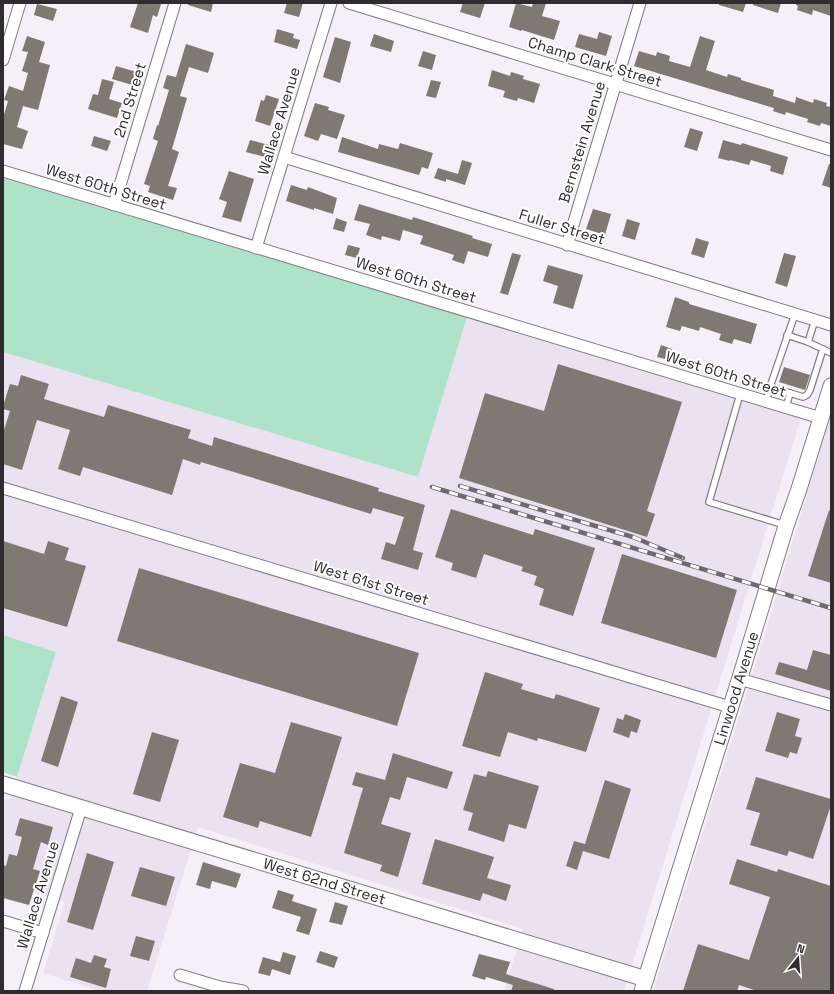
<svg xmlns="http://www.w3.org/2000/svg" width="834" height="994" font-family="'Space Grotesk',sans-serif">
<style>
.built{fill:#ebe2f1}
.green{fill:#aee2c9}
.building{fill:#7e7972}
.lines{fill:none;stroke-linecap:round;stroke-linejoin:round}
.lane-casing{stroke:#827d85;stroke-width:8}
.street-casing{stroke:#827d85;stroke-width:13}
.secondary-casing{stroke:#827d85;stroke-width:17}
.lane{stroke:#fff;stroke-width:5.5}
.street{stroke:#fff;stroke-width:11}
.secondary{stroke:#fff;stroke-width:15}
.rail-casing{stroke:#6d6a6f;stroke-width:4.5}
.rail{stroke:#fff;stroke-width:3;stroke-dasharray:9;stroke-linecap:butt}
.labels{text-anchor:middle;stroke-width:4;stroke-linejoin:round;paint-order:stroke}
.street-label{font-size:15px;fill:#2e2c2f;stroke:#fff}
</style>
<rect width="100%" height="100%" fill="#f5eff8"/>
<g class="built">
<polygon points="467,317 801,418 624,991 504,991 523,929 198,827 147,991 100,991 43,973 65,902 3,882 3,799 10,800 56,652 3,635 3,352 418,477"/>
<polygon points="831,414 831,991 653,991 763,640"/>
</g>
<g class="green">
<polygon points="3,178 467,317 418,477 3,352"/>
<polygon points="3,635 56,652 17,777 3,772"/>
</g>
<g class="building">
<polygon points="138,3 156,3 161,4 157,17 153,15 148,33 130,27"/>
<polygon points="188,3 213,3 211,12 188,5"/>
<polygon points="287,3 303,3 299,17 284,13"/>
<polygon points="463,3 485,3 480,18 460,12"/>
<polygon points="516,3 532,7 533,3 546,3 542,16 560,21 554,40 522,30 521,31 509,27"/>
<polygon points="719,3 746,3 743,12 719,5"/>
<polygon points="753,3 781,3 778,13 753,5"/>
<polygon points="796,3 831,3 831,16 813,10 812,15 797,10 798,6 796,5"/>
<polygon points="37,4 57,9 53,21 34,15"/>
<polygon points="277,29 294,34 293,38 300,40 297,49 274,42"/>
<polygon points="599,32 612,36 606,56 575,47 579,34 597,39"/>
<polygon points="374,34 394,41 391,52 370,46"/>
<polygon points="27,36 45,42 39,62 50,65 38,110 23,106 17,127 28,131 22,149 3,144 3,118 8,101 4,100 9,86 23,91 28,73 22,71 28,52 22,51"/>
<polygon points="700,36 715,41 706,70 727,77 728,74 741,78 741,80 774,90 773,96 795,103 796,97 813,103 814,99 827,103 826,106 831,107 831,126 821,123 820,126 807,122 808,119 786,112 785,115 773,111 774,108 634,66 639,51 656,56 657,52 670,56 669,61 690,67"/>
<polygon points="335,37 351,42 340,83 323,77"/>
<polygon points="186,44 214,53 208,73 189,67 180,96 187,98 172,149 179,152 168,186 177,188 173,200 148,192 150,186 144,184 158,141 153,139 157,125 158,126 169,90 163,88 167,75 176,77"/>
<polygon points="423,51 436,55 432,70 418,66"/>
<polygon points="116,66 140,73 136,86 112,79"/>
<polygon points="492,70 510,76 511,72 524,76 523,79 540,84 534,103 518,98 517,101 503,97 505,91 488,86"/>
<polygon points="102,79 114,82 109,99 122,103 117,118 88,109 93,94 98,95"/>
<polygon points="431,80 441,82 436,98 426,96"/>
<polygon points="266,95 279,99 270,126 255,121 261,100 264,101"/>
<polygon points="315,103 329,107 328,110 345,115 337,139 321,134 318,141 304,136"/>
<polygon points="690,128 703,132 697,151 684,147"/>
<polygon points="94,136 111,141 107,151 91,146"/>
<polygon points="342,137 378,149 379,144 398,149 400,143 433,153 428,169 422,167 419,175 338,152"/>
<polygon points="250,140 269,145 265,157 246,152"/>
<polygon points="723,140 741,145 742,143 788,157 783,175 770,171 771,166 751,160 749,165 730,160 730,161 718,158"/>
<polygon points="462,160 472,163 465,185 446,179 446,182 434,178 438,168 458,174"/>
<polygon points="829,164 831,164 831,188 822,185"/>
<polygon points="229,171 254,179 241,222 222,217 227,202 219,199"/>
<polygon points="291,185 307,190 308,187 337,198 333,214 314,208 314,210 286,201"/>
<polygon points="359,204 412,220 413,217 473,236 472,238 492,244 488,257 468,251 464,264 452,260 454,255 420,244 423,236 403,230 400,241 382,236 381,240 366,235 370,224 354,220"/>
<polygon points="593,209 611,214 605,235 586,229"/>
<polygon points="336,218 347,222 344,232 333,229"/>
<polygon points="627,219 640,223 635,240 622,236"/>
<polygon points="696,238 709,242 704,258 691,254"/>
<polygon points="348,245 360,248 357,258 345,255"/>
<polygon points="512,253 521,255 508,295 500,293"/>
<polygon points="784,253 796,256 787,287 775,283"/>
<polygon points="548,265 583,275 573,309 553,303 558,286 543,281"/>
<polygon points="675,297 689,302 689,304 757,324 751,344 734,339 732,344 719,340 721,334 700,327 699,331 682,326 680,331 666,327"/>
<polygon points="661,345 672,349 669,360 657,357"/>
<polygon points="558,364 682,402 647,511 655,514 647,537 459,478 485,393 544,411"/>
<polygon points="784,367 810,375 805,390 779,382"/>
<polygon points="21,375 49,384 44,399 104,417 108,405 191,430 188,438 212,446 214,437 379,488 378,491 425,505 413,550 423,553 418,570 381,559 386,542 395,545 404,517 373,508 371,514 201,462 200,465 183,459 172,495 83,467 80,476 58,469 70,430 37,420 22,470 3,464 3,433 10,411 3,409 3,406 10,384 18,386"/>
<polygon points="451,509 533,535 535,529 595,548 573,616 539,605 544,589 534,585 537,576 521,571 523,567 484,554 476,578 451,570 453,563 435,557"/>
<polygon points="829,510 831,511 831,583 808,576"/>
<polygon points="3,541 44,554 48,541 69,548 65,560 86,566 67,627 3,608"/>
<polygon points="622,554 737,590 716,658 601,623"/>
<polygon points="139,568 419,653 397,726 117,641"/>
<polygon points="813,650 831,655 831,691 775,674 779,662 807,670"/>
<polygon points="485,672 523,684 521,689 554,699 556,694 600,708 586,752 538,738 537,741 508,732 500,757 462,746"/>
<polygon points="61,696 78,702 58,767 41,761"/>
<polygon points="777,712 800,719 795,736 802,738 797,754 790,752 788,758 765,751"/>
<polygon points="625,714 641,720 637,733 631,731 629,738 613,732 617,718 623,720"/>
<polygon points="291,722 342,737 311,837 260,821 258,828 223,817 240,763 275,773"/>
<polygon points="152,732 179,740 160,802 133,794"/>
<polygon points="393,753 453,772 447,789 407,777 400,800 390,797 381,824 411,833 398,877 380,871 382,865 344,853 363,788 352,785 356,772 385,780"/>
<polygon points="488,771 539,786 526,829 509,824 504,842 468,830 473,813 463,810 474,774 486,777"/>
<polygon points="756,777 831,799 831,805 813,859 789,851 787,856 750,845 760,813 746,809"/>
<polygon points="605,780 631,789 609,859 583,851 577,870 566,866 574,841 585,844"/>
<polygon points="20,818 53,827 48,845 41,842 33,869 40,871 29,905 3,898 3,865 6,866 9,854 17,856 22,837 15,835"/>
<polygon points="435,839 494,857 487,878 511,885 506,901 483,893 480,901 422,884"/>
<polygon points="87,853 114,862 93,930 67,922"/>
<polygon points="737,859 777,872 778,869 831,886 831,991 757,991 739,985 737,991 683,991 698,944 749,960 770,897 729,884"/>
<polygon points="203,862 241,874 236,888 212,881 210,889 196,885"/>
<polygon points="140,867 175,877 166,906 131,896"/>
<polygon points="278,890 294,895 292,901 317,909 309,935 296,931 301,917 272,908"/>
<polygon points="335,902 348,906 342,925 329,922"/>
<polygon points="136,936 155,941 149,961 130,956"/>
<polygon points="320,951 338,957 334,968 316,962"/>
<polygon points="283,952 296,956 290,975 272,969 270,976 258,973 263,957 280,962"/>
<polygon points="479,954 510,962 506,974 554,989 554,991 511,991 513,985 486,977 485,980 472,976"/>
<polygon points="94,955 107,959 104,967 111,969 106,988 70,977 76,958 91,963"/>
</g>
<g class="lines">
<g class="lane-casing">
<g id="lane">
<polyline points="787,335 808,342 815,320"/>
<polyline points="808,342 831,353"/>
<polyline points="770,387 795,314"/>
<polyline points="790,393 803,397 807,395 810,390 823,349"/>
<polyline points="740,394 709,502 785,525"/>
<polyline points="766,402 770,387 790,393 786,407"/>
</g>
</g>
<g class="street-casing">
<g id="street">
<polyline points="349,3 831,150"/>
<polyline points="3,60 20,3"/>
<polyline points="284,157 831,325"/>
<polyline points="3,171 821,418"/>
<polyline points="114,205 175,3"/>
<polyline points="567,245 640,3"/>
<polyline points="256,248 331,3"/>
<polyline points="3,488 730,707"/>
<polyline points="739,679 831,705"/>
<polyline points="3,921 43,933"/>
<polyline points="180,975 220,987 243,991"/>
<polyline points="25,991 81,808"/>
</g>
</g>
<g class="secondary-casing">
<g id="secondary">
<path id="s1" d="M3,784L646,979"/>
<path id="s2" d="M642,991L742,671L786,526L799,489L831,386"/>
</g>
</g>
<use href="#lane" class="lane"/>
<use href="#street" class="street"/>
<use href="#secondary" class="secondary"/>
<g class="rail-casing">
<g id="rail">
<polyline points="460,486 633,537 683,558"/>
<polyline points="432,487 831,608"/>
</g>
</g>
<use href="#rail" class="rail"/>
</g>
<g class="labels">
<g class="street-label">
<text transform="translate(595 62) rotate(17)" y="5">Champ Clark Street</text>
<text transform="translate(130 100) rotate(-73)" y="5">2nd Street</text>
<text transform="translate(279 121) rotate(-73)" y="5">Wallace Avenue</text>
<text transform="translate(582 142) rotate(-73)" y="5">Bernstein Avenue</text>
<text transform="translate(106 187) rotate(17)" y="5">West 60th Street</text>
<text transform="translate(562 227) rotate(17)" y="5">Fuller Street</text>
<text transform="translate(416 280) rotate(17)" y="5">West 60th Street</text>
<text transform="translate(726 374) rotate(17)" y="5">West 60th Street</text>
<text transform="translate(371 583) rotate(17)" y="5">West 61st Street</text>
<text dy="5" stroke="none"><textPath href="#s2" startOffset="317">Linwood Avenue</textPath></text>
<text dy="5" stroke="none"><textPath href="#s1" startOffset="336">West 62nd Street</textPath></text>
<text transform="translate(38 895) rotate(-73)" y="5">Wallace Avenue</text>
</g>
</g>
<rect width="834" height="994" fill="none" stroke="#2e2c2f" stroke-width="8"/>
<g transform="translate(798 958) rotate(17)" stroke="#ffffff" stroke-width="3" paint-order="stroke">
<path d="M0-3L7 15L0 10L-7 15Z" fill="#2e2c2f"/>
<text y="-6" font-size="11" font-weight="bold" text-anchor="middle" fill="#2e2c2f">N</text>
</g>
</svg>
